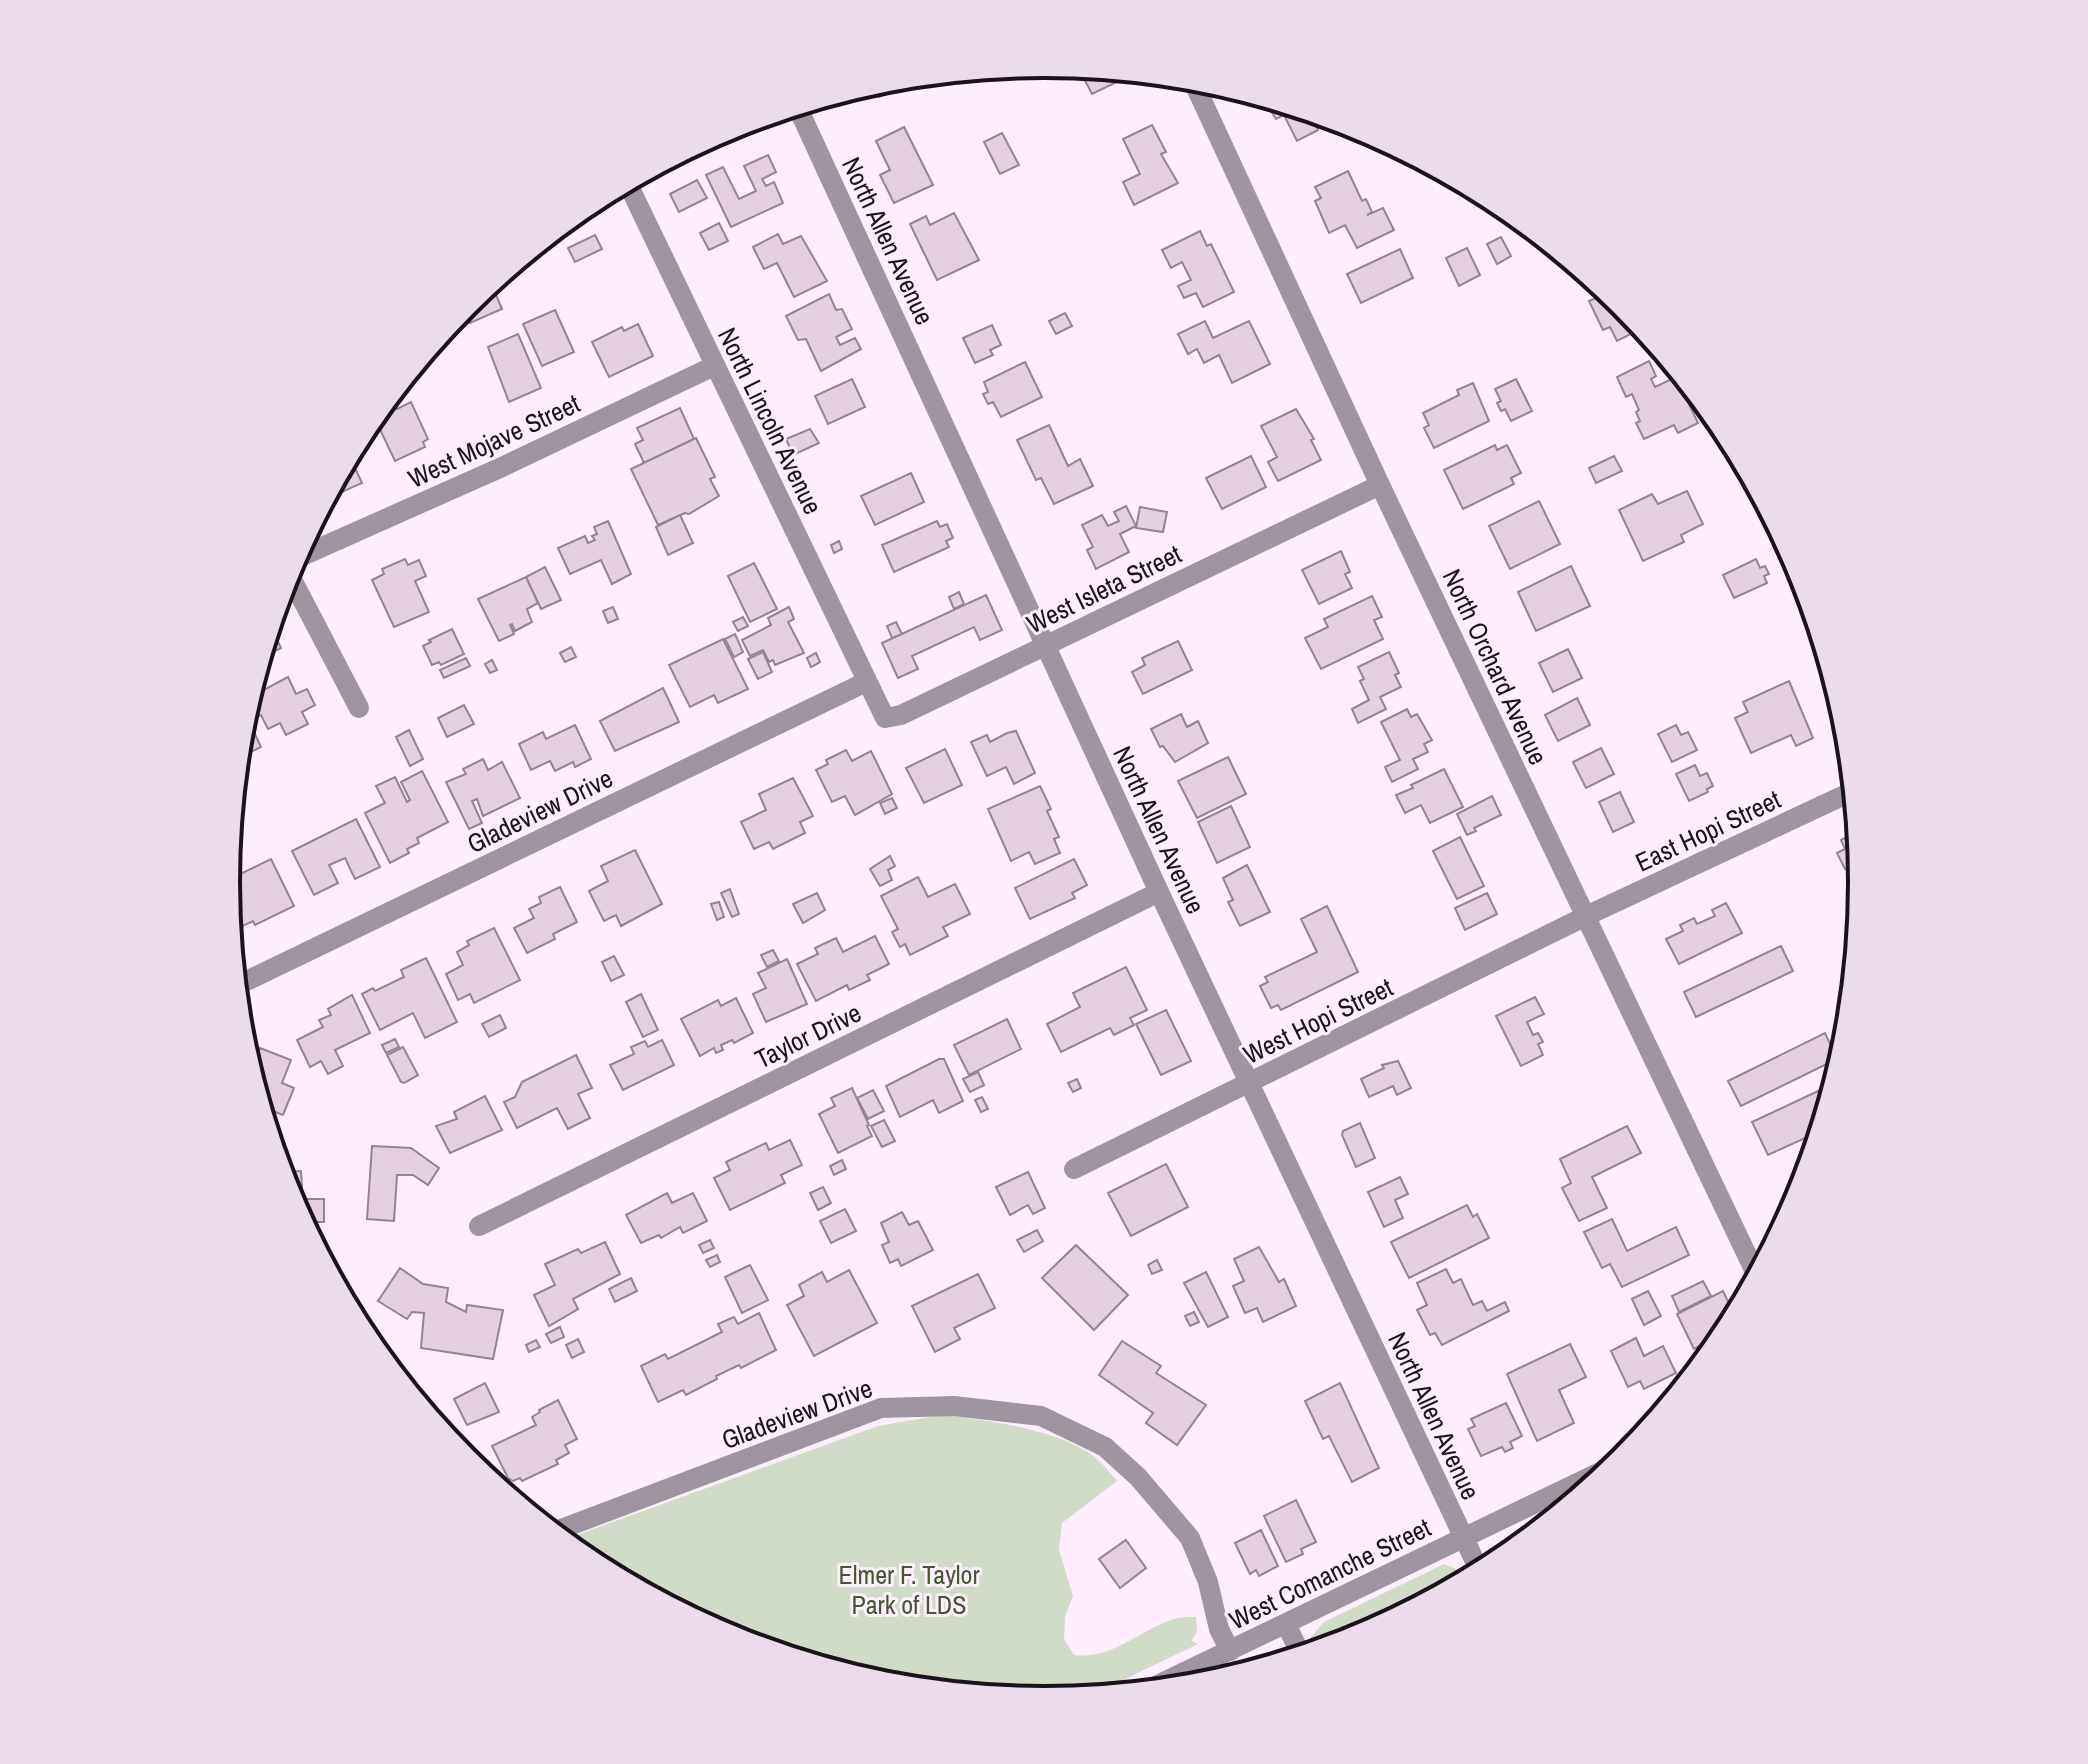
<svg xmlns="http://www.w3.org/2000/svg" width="2088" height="1764" font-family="'Archivo Narrow',sans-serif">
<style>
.green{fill:#d0dbc8}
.building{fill:#e4d0e2;stroke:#948393;stroke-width:2}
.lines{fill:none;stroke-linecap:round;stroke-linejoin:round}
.street{stroke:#9e95a0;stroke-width:20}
.labels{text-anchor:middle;stroke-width:6;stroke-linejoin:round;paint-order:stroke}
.street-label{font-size:26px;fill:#1a131a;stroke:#feeefd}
.park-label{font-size:26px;fill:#41592e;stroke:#feeefd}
.rim{fill:none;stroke:#1a131a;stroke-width:4}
</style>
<rect width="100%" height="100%" fill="#feeefd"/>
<g class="green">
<path d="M941,1415C983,1419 1063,1430 1096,1458C1104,1465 1110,1473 1117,1481L1062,1523L1059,1550L1073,1596L1065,1617L1064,1639L1074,1655C1114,1660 1141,1628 1177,1618C1183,1617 1190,1617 1196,1617L1197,1632L1192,1641L1198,1644L1092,1695L1044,1700L884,1684L731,1638L589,1562L563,1540L878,1426Z"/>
<polygon points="1444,1564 1456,1569 1462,1582 1357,1638 1312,1651 1311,1637 1324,1622"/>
</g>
<g class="building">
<polygon points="1082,68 1129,72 1129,76 1092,94 1079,69"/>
<polygon points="921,76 879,97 873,83 885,80"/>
<polygon points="1267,99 1309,112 1318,130 1297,141 1284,115 1276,119 1268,106 1270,105"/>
<polygon points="1152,125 1166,152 1161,154 1178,183 1134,205 1123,182 1140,174 1123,139"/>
<polygon points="904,127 933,185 894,203 880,175 890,170 876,141"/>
<polygon points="1002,133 1019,165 1000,174 984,142"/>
<polygon points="768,155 776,172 762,179 766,186 774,182 783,203 731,227 706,175 723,167 739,199 756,191 744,166"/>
<polygon points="1348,171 1362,201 1366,199 1372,212 1367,215 1383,208 1394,230 1357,248 1345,225 1329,233 1315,201 1321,198 1315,187"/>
<polygon points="697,180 707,198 679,212 670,194"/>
<polygon points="1501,204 1516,216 1509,220"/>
<polygon points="954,213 979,260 937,280 910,224 926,216 930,225"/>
<polygon points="719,223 728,241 709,250 700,233"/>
<polygon points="1200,231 1207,246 1211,244 1234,292 1203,307 1196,293 1184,298 1178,286 1191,280 1182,262 1171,268 1162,250"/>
<polygon points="778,234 783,244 801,236 827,281 794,297 777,263 764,269 753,247"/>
<polygon points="595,235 602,249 575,262 568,248"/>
<polygon points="1501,237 1511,256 1497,264 1487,244"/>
<polygon points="1467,248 1480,275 1459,286 1446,258"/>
<polygon points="1400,249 1413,278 1361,303 1347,274"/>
<polygon points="1592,279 1623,304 1643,328 1617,341 1610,327 1603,330 1589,301 1596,298 1587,281"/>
<polygon points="491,283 502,309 470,323 463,307 476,300 474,297"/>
<polygon points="829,294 836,310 842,309 852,329 836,337 840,345 855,338 861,349 821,371 806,339 798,340 786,316"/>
<polygon points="555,310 574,352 542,366 523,324"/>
<polygon points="1065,313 1072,326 1056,334 1049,321"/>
<polygon points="1205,321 1213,338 1249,321 1270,364 1232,383 1219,355 1204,363 1197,349 1188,354 1178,334"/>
<polygon points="638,324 653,356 609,377 592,342 622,327 624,331"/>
<polygon points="992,325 1001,345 990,350 993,355 975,363 963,338"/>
<polygon points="518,334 541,388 509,402 488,347"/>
<polygon points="1649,361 1656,376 1651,379 1655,387 1676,377 1698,423 1678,433 1674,425 1644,439 1636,423 1640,421 1636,412 1639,410 1632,394 1626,397 1617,377"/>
<polygon points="1025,362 1042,397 1001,417 993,402 988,404 983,394 988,392 984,382"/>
<polygon points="852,379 865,407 828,424 815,396"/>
<polygon points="1516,379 1532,411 1511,421 1505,409 1501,411 1497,403 1501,401 1495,389"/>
<polygon points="1473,383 1489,421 1434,448 1424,428 1429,425 1423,413 1459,395 1457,390"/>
<polygon points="393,399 397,409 411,402 428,439 423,442 425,447 395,461 375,419 381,416 378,410 383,404"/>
<polygon points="680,408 694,439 644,463 635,444 643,440 637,428"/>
<polygon points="1296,409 1314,439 1311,440 1321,460 1278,481 1268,462 1277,457 1261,426"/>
<polygon points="1049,425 1068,466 1080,459 1093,486 1054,504 1041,478 1036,480 1017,440"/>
<polygon points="810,429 819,443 793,455 786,439"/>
<polygon points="696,438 715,477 710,479 719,496 689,514 685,513 658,525 631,469"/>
<polygon points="1495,445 1497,450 1507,445 1521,473 1511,478 1514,484 1463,509 1444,470"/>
<polygon points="349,455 362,483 326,499"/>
<polygon points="1251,456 1266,487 1222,509 1206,478"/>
<polygon points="1614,456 1622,471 1596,483 1589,468"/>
<polygon points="911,473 924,502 875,525 861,496"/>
<polygon points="1687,491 1703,524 1681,535 1684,542 1643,561 1619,510 1652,494 1658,504"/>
<polygon points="1539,501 1560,544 1510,569 1489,526"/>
<polygon points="1126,506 1136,526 1120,534 1129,552 1096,569 1087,550 1093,547 1082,525 1102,515 1108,526 1119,521 1114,512"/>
<polygon points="1140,507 1167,512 1163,532 1136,528"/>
<polygon points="680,515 693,543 668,555 656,527"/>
<polygon points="608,521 631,574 612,584 601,560 570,574 558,548 585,536 588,543 595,540 592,536 597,534 594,527"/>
<polygon points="937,521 940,527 947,524 953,538 946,541 949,547 894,572 882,545"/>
<polygon points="839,541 842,549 834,553 831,545"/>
<polygon points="1341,551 1350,572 1345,574 1352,588 1319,604 1302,570"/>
<polygon points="405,559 408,565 419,560 426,576 415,581 429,612 394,627 372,580 384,574 382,569"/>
<polygon points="1756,559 1760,568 1765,566 1769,574 1764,576 1767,583 1734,598 1723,575"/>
<polygon points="754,563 777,609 750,622 728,576"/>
<polygon points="1571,566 1590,606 1536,631 1518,592"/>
<polygon points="545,567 561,600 541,609 526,577"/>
<polygon points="526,577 538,603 527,609 532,622 515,631 512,624 510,625 514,634 499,641 478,599"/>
<polygon points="959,592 964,604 954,609 949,597"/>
<polygon points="986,595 1002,630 980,640 974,627 912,656 918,669 898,678 882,643"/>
<polygon points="1372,596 1382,617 1374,620 1383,639 1321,669 1305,638 1328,627 1324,619"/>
<polygon points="613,607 618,619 608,623 603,611"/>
<polygon points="789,607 794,619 788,622 804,653 775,665 773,660 769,662 763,650 750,656 742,640 771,625 768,618"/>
<polygon points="743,617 748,626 738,631 733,622"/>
<polygon points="896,622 902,634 892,638 887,626"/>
<polygon points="271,627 281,648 261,658"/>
<polygon points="452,629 464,654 441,665 439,662 432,665 423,646 431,642 429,640"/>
<polygon points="735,634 743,652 734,657 725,639"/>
<polygon points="723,639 748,689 718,703 714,695 690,707 669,665"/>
<polygon points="1178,641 1192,670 1143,694 1132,672 1145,665 1142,658"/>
<polygon points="571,647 576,657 565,662 560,653"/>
<polygon points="1568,649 1582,678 1553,692 1539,663"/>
<polygon points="763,652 772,672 758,679 748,659"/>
<polygon points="1389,652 1399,673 1395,675 1401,687 1380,697 1386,709 1358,723 1352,709 1369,700 1360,681 1364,679 1358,667"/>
<polygon points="816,653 820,662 811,667 807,658"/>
<polygon points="466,658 470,666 444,678 440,670"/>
<polygon points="492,660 497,670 490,673 485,664"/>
<polygon points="288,677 296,694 307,689 315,705 302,712 308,724 286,735 280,723 268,729 261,715 245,723 243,718 252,688 261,684 264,690"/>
<polygon points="1789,681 1813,738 1796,746 1791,735 1751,753 1735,718 1748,712 1743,702"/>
<polygon points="663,688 679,722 615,751 600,721"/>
<polygon points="1577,698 1590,725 1558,741 1545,715"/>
<polygon points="464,705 474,724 447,737 438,718"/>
<polygon points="1407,709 1411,717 1417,714 1432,740 1424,744 1428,752 1413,759 1418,769 1392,782 1385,767 1400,760 1381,722"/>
<polygon points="1181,714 1187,727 1198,721 1208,743 1175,762 1163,746 1160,747 1151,729"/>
<polygon points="249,721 261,747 238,758 242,725"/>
<polygon points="575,725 591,759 575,767 573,762 555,771 550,761 531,770 519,744 543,732 546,739"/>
<polygon points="1676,725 1681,735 1688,732 1697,750 1672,762 1658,734"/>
<polygon points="409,730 423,759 410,766 396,737"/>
<polygon points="1016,731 1035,773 1014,784 1006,767 987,776 971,742 987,735 990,742 1007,733"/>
<polygon points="1601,748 1614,774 1586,788 1573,762"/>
<polygon points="945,749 962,785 924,803 906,768"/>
<polygon points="846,750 852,761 871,751 892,794 855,815 845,796 832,802 816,770 828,764 826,760"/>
<polygon points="1228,757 1246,794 1197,818 1178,781"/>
<polygon points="483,759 488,770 502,762 520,798 483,816 477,799 472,801 482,823 469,829 446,782 466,774 463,769"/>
<polygon points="1695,765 1700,776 1707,773 1713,786 1707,789 1708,792 1689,801 1676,774"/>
<polygon points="1444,769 1463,807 1430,823 1421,805 1405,813 1396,795 1413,788 1411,785"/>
<polygon points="422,771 448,822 417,838 419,843 407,849 409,853 390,863 365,813 385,803 376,786 395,777 407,802 410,800 401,782"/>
<polygon points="793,778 813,816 800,822 805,833 773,849 769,842 754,849 741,822 766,810 759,794"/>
<polygon points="1040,786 1051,809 1047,811 1059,837 1054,839 1060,853 1035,864 1029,852 1011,861 988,809"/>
<polygon points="1620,792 1634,822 1613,832 1599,802"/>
<polygon points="1492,796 1501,815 1474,828 1476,831 1467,835 1457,814"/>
<polygon points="892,798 897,808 885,814 880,803"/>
<polygon points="1231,806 1250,847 1217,863 1198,822"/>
<polygon points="356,819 380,867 355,879 345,858 329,865 338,883 314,895 292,851"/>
<polygon points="1857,832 1860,862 1845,869 1837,853 1845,849 1841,840"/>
<polygon points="1460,837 1484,886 1457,899 1433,851"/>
<polygon points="635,850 662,904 621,926 616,915 604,921 589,891 608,881 601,866"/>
<polygon points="890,856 895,866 888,870 892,880 880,886 870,869"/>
<polygon points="271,859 294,906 255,925 253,921 236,929 229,917 227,889 232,886 228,880"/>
<polygon points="1074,859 1087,885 1072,893 1075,898 1030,919 1015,888"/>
<polygon points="1247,865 1270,912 1240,926 1228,902 1233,900 1223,878"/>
<polygon points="918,877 928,897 955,884 970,914 943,927 948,936 910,955 905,944 900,947 892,932 898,929 881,896"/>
<polygon points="560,887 577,922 553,934 555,939 527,953 514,928 534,918 529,909 541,903 539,897"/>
<polygon points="730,889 739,914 732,917 721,893"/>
<polygon points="817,893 825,910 803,923 793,904"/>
<polygon points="1487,893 1497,914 1465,930 1455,908"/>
<polygon points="719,902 724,917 717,920 711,904"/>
<polygon points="1726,903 1742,933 1679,964 1666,939 1683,931 1680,925 1694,918 1697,924 1715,916 1712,910"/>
<polygon points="1327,906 1358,972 1281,1010 1278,1005 1271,1008 1260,986 1268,982 1265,977 1317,952 1301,919"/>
<polygon points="494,928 520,980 474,1003 470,994 458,1000 446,974 463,965 457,952 469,945 467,941"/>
<polygon points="875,936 889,964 867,975 870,980 849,990 847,985 816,1001 797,964 818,954 815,948 836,938 843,952"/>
<polygon points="1781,946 1793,971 1696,1017 1684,992"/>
<polygon points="773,950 779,961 767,967 761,955"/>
<polygon points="614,956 624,975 611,981 602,962"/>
<polygon points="426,958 457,1022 425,1038 413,1013 380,1030 362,994 373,988 375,991 404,977 401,970"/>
<polygon points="787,959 807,1004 766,1022 753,994 766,988 758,973"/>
<polygon points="1126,967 1147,1010 1130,1018 1134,1025 1114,1035 1110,1028 1061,1052 1047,1024 1080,1007 1073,993"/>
<polygon points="641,994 658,1030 643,1037 626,1002"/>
<polygon points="352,995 370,1033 335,1050 343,1066 328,1074 321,1061 310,1067 297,1040 323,1027 319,1020 331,1015 328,1009"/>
<polygon points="1535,997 1544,1014 1527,1022 1533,1035 1538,1033 1543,1042 1538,1044 1543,1055 1521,1066 1496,1016"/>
<polygon points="736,998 753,1033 734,1043 732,1040 721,1045 723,1050 716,1053 714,1048 700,1056 681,1019 718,1000 721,1006"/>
<polygon points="1166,1010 1191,1061 1161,1075 1136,1024"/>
<polygon points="500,1015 506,1028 489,1037 482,1024"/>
<polygon points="1007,1019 1021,1049 969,1075 954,1045"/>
<polygon points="1825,1033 1837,1059 1741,1106 1728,1081"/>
<polygon points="395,1039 399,1047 386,1053 382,1045"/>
<polygon points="662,1040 674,1065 623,1090 610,1065 634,1054 631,1047 645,1041 648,1047"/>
<polygon points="403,1047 418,1075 404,1083 401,1082 387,1055"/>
<polygon points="260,1048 291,1060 282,1083 294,1088 283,1115 270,1110 266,1121 251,1072"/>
<polygon points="576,1055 592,1088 578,1094 590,1118 568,1129 557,1108 517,1128 504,1102 515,1097 522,1082"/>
<polygon points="939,1059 944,1059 963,1101 939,1113 933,1100 900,1117 886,1086"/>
<polygon points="1398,1061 1411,1088 1397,1095 1393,1086 1369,1097 1361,1079 1384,1068 1382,1065"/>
<polygon points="978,1072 984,1085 970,1092 963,1079"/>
<polygon points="1077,1079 1081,1088 1073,1092 1068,1083"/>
<polygon points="1831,1085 1832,1088 1817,1139 1814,1134 1768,1155 1752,1122"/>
<polygon points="852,1088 869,1125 867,1126 872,1136 838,1153 819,1114 835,1106 831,1098"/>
<polygon points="873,1090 884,1111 868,1119 857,1098"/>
<polygon points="485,1096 502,1130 450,1153 436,1126 457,1119 454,1112"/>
<polygon points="982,1097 988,1109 981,1112 975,1100"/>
<polygon points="884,1120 895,1141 882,1147 871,1126"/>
<polygon points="1360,1123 1375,1158 1356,1167 1342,1135 1343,1131"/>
<polygon points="1627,1126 1641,1153 1592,1177 1607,1208 1579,1221 1562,1188 1571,1183 1560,1159"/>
<polygon points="790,1140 802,1165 781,1175 785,1183 730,1210 714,1178 730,1170 726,1162 766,1143 769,1150"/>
<polygon points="372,1146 411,1148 439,1168 428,1185 413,1175 397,1175 394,1221 367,1219"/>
<polygon points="276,1155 284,1155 285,1172 301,1171 302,1188 290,1189 291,1199"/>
<polygon points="842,1160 846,1169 834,1175 830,1166"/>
<polygon points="1166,1164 1188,1207 1131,1236 1108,1193"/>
<polygon points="1028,1172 1045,1208 1033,1214 1028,1205 1010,1215 996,1187"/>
<polygon points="1400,1177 1408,1194 1395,1200 1403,1218 1384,1227 1368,1192"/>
<polygon points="823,1187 831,1203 818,1210 810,1193"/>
<polygon points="667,1193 672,1203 693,1193 707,1221 683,1233 680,1227 661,1238 659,1235 641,1243 626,1215"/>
<polygon points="301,1199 324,1199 324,1222 302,1222"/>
<polygon points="1467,1205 1473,1217 1477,1214 1489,1238 1409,1278 1391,1242"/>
<polygon points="845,1209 856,1231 831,1243 820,1221"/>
<polygon points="902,1212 909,1225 918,1221 933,1250 901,1266 898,1259 890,1263 882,1245 889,1242 881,1223"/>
<polygon points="1612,1219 1627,1251 1676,1227 1689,1255 1622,1287 1610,1264 1602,1268 1584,1232"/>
<polygon points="1037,1230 1043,1241 1024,1252 1017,1240"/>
<polygon points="710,1240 714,1248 703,1253 699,1245"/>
<polygon points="605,1242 620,1274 573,1299 578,1309 549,1326 534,1295 555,1285 545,1264 578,1249 581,1253"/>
<polygon points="1076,1245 1128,1295 1094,1330 1042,1278"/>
<polygon points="1259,1247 1279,1282 1284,1279 1296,1306 1263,1322 1257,1308 1245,1313 1233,1286 1244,1281 1234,1259"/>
<polygon points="717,1255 720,1262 710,1267 706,1260"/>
<polygon points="1157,1260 1162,1270 1152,1274 1148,1265"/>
<polygon points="750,1265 768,1300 742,1313 725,1277"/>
<polygon points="400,1268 423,1284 448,1288 446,1302 466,1312 467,1305 503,1310 493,1359 421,1348 424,1313 412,1312 407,1319 378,1301"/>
<polygon points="1446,1269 1453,1283 1461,1279 1473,1305 1482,1301 1487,1311 1505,1302 1509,1311 1442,1345 1435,1333 1430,1335 1417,1310 1427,1305 1417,1283"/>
<polygon points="849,1270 877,1323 814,1356 787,1305 804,1296 799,1285 822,1272 827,1282"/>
<polygon points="1206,1272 1228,1317 1208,1327 1184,1283"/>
<polygon points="978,1274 995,1308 954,1328 960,1339 935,1352 912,1306"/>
<polygon points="631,1278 637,1291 615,1302 609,1289"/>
<polygon points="1703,1281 1711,1296 1679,1312 1672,1296"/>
<polygon points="1648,1291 1661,1316 1644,1325 1632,1299"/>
<polygon points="1723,1291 1735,1316 1713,1351 1709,1352 1704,1343 1694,1349 1677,1314"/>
<polygon points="1194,1312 1199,1322 1190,1326 1185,1316"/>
<polygon points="759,1313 776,1350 741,1368 739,1365 716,1376 717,1379 686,1395 683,1390 658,1402 641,1366 665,1354 668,1359 722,1332 718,1324 734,1317 738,1324"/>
<polygon points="560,1327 564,1337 551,1343 546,1334"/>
<polygon points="1636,1338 1644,1356 1663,1346 1676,1373 1644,1389 1640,1381 1628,1387 1611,1351"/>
<polygon points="578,1339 584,1352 572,1358 566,1345"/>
<polygon points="536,1340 540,1347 529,1352 526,1345"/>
<polygon points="1122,1341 1161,1366 1156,1373 1206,1405 1177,1445 1146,1423 1153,1413 1099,1375"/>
<polygon points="1570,1344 1586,1377 1559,1390 1574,1423 1537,1441 1507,1374"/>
<polygon points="485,1383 499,1412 467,1425 454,1399"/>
<polygon points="1340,1383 1379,1468 1352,1482 1329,1436 1323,1439 1305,1401"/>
<polygon points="558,1400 577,1439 565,1445 569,1453 556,1460 558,1464 522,1481 520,1478 513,1481 508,1478 492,1446 536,1425 532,1417 540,1412 539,1410"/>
<polygon points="1506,1403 1522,1436 1510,1442 1513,1448 1505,1452 1502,1447 1481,1456 1468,1429 1475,1426 1471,1419"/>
<polygon points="1296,1500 1316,1542 1301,1549 1303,1554 1286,1562 1264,1516"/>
<polygon points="1261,1530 1278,1566 1259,1576 1256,1570 1250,1574 1235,1543"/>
<polygon points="1126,1540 1146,1568 1120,1588 1099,1559"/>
</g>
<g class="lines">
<g class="street">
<polyline points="1192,79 1380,485 1757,1276"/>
<polyline points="797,106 1159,892 1480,1572"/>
<polyline points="627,182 885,718 901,715 1380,485"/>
<polyline points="293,560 502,467 714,366"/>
<polyline points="288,572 359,708"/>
<polyline points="236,986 866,682"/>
<polyline points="1074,1169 1584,917 1853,791"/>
<polyline points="479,1226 1159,892"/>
<polyline points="553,1532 881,1408 954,1406 1041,1416 1105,1447 1138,1477 1190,1538 1208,1582 1219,1629 1230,1651"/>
<polyline points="1286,1624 1301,1655"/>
<polyline points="1147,1690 1621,1462"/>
</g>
</g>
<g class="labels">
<g class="street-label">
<text transform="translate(888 241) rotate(65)" y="9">North Allen Avenue</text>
<text transform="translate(770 421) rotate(64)" y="9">North Lincoln Avenue</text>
<text transform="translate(494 441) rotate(-25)" y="9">West Mojave Street</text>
<text transform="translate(1104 589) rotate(-26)" y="9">West Isleta Street</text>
<text transform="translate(1495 667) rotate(65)" y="9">North Orchard Avenue</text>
<text transform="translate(540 811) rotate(-26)" y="9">Gladeview Drive</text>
<text transform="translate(1159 830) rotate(65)" y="9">North Allen Avenue</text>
<text transform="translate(1708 831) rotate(-25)" y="9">East Hopi Street</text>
<text transform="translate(1318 1021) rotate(-26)" y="9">West Hopi Street</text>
<text transform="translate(808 1036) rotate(-26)" y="9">Taylor Drive</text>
<text transform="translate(797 1414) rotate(-20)" y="9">Gladeview Drive</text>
<text transform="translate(1434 1416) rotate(65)" y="9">North Allen Avenue</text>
<text transform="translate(1330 1574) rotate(-26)" y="9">West Comanche Street</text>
</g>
<g class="park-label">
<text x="909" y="1584">Elmer F. Taylor<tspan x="909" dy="30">Park of LDS</tspan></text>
</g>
</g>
<path d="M0 0H2088V1764H0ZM240 882a804 804 0 1 1 1608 0a804 804 0 1 1-1608 0Z" fill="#ecdceb" fill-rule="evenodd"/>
<path class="rim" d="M240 882a804 804 0 1 1 1608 0a804 804 0 1 1-1608 0Z"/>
</svg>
